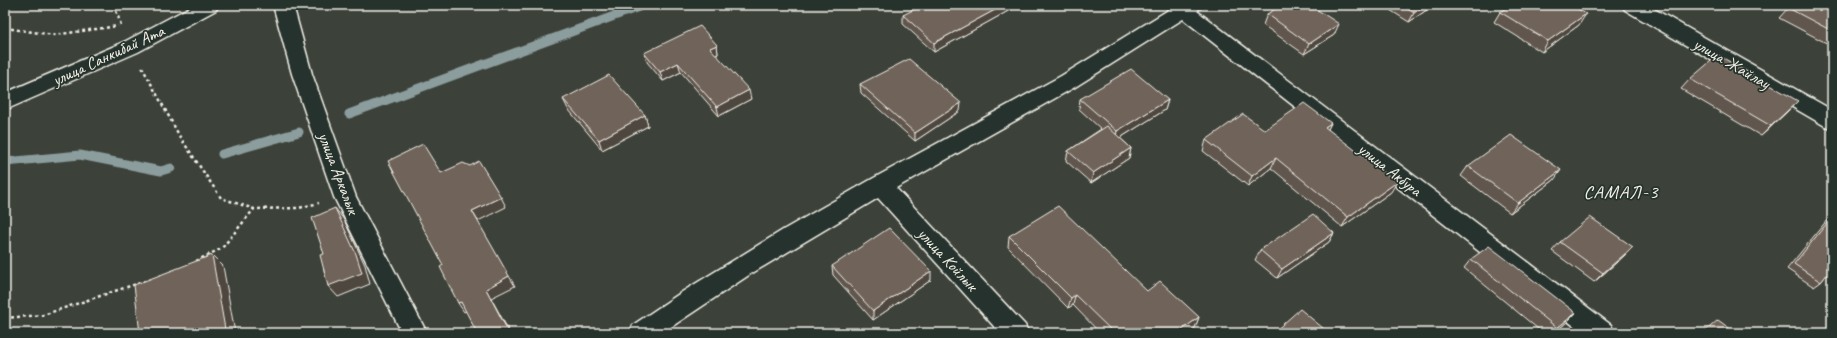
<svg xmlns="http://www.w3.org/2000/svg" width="1837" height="338" font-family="Caveat,sans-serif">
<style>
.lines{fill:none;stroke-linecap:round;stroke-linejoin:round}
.stream{stroke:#8c9d9e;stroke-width:9}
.minor-casing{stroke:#f4f1e8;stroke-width:3}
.path{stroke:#f4f1e8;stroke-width:2.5;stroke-dasharray:3 3;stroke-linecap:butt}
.minor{fill:#26332d;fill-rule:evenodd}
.wall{fill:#60564d;stroke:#f4f1e8}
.shaded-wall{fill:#4e463f;stroke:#f4f1e8}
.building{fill:#70645a;stroke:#f4f1e8}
.labels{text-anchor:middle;stroke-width:3.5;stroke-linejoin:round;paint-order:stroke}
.street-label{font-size:17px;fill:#f4f1e8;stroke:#26332d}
.quarter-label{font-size:19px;letter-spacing:1px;fill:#f4f1e8;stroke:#26332d}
</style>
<rect width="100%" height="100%" fill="#3c423a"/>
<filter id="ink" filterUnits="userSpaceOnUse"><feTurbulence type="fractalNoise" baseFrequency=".025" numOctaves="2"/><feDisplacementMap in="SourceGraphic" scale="8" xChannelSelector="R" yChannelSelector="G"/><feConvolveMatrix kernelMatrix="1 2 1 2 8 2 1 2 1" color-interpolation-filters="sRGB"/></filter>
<g filter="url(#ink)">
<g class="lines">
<g class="stream">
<polyline points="349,114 644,5"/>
<polyline points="222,154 299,132"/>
<polyline points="5,162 80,155 161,171 171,168"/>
</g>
<g class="minor-casing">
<g id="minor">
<polygon points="194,5 219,5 216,10 138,52 5,110 5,93 124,42"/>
<polygon points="273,5 293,5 312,74 356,197 427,333 402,333 334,197 292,74"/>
<polygon points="1167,5 1203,5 1197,11 1611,325 1614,333 1583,333 1183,19 1075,87 896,188 1025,325 1028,333 1000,333 878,198 749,275 662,333 630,333 633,325 682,292 783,230 872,179 1061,76 1170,9"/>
<polygon points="1622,5 1647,5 1832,110 1832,128 1825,126 1625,10"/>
</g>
</g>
<g class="path">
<polyline points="114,5 121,25"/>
<polyline points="5,28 54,35 118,26"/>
<polyline points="142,67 180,137 221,198 254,209 299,208 319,203"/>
<polyline points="196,261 222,248 254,209"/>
<polyline points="5,318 43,315 145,281"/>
</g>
<use href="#minor" class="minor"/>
</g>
<g class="wall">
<polygon points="1019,5 934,52 903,24 903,15"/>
<polygon points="1382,5 1434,5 1409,22"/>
<polygon points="1832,5 1832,46 1779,18 1788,8"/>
<polygon points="1500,12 1579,25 1542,52 1494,22"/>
<polygon points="1267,14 1334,35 1304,54 1263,25"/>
<polygon points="717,45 718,54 716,55 751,99 719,116 681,72 663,81 647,62 644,53"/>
<polygon points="1690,79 1788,111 1761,136 1681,89"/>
<polygon points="860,84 960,111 915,141 861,93"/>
<polygon points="563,99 645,115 648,126 602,150 568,109"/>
<polygon points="1080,99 1168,100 1165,110 1120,138 1131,148 1129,158 1091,183 1066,161 1068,151 1101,129 1079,109"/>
<polygon points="1331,123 1328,129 1391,192 1342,227 1271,168 1248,186 1203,151 1206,140 1265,130"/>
<polygon points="1468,166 1554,180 1510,213 1461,176"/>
<polygon points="1832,214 1832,268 1821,282 1814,287 1787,269"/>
<polygon points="1334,233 1329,242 1277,278 1255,260 1260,250"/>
<polygon points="1009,236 1147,291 1199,317 1195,328 1188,333 1100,333 1073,305 1068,308 1008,247"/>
<polygon points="1560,242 1633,247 1624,256 1594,282 1552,251"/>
<polygon points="1471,259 1576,313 1567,322 1554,333 1543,333 1464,268"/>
<polygon points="832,266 931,280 873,320 833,275"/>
</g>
<g class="shaded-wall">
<polygon points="1004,5 1019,5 934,52 934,43"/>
<polygon points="1425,5 1434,5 1409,22 1414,13"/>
<polygon points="1586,14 1579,25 1542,52 1548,41"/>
<polygon points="1339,24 1334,35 1304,54 1309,44"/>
<polygon points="717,45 718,54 712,57 710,48"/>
<polygon points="678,63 681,72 663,81 660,72"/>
<polygon points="749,90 751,99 719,116 717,107"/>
<polygon points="1168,100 1165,110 1115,141 1117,131"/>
<polygon points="1798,101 1788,111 1761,136 1771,126"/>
<polygon points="961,103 960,111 915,141 915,133"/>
<polygon points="645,115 648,126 602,150 599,140"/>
<polygon points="1331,123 1326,133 1325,127"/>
<polygon points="1131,148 1129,158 1091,183 1093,173"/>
<polygon points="1276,158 1271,168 1248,186 1252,176"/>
<polygon points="1561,170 1554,180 1510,213 1518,203"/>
<polygon points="1397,182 1391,192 1342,227 1348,217"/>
<polygon points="501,197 506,207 478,221 472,211"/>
<polygon points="335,208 344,220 365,265 370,284 338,297 328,286"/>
<polygon points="1334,233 1329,242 1277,278 1282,269"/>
<polygon points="1633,247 1624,256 1594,282 1603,273"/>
<polygon points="212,255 223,266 235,333 215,333"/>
<polygon points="931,271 931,280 873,320 873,311"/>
<polygon points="509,276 515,286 491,298 510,333 509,333 486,289"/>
<polygon points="1075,295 1073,305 1068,308 1071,298"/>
<polygon points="461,302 467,311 464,312 458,303"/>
<polygon points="1576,313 1567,322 1554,333 1553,333 1557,328"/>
<polygon points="1199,317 1195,328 1188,333 1178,333"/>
</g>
<g class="building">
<polygon points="923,5 1004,5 934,43 903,15"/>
<polygon points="1282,5 1310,5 1339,24 1309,44 1267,14"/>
<polygon points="1401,5 1425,5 1414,13"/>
<polygon points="1510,5 1571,5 1586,14 1548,41 1500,12"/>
<polygon points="1791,5 1832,5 1832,31 1788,8"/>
<polygon points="700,26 717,45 710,48 749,90 717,107 678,63 660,72 644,53"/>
<polygon points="1718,55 1798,101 1771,126 1690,79"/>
<polygon points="909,59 961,103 915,133 860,84"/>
<polygon points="1131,69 1168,100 1117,131 1080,99"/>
<polygon points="609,75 645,115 599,140 563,99"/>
<polygon points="1304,103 1331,123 1325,127 1397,182 1348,217 1276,158 1252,176 1206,140 1243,114 1265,130"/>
<polygon points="1107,126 1131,148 1093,173 1068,151"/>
<polygon points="1511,135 1561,170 1518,203 1468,166"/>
<polygon points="423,144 441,173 463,163 470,166 479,161 501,197 472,211 509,276 486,289 509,333 477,333 461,302 458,303 440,267 443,265 388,161"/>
<polygon points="1058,206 1147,291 1160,281 1199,317 1178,333 1114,333 1075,295 1071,298 1009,236"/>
<polygon points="335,208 356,254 362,273 328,286 320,255 324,254 312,218"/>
<polygon points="1313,214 1334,233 1282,269 1260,250"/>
<polygon points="1590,217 1633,247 1603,273 1560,242"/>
<polygon points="1832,217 1832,268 1821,282 1794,264"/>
<polygon points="889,228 931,271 873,311 832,266"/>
<polygon points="1489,246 1576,313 1557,328 1471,259"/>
<polygon points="212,255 225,329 215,333 140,333 134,285"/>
<polygon points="1300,309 1329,333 1273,333"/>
<polygon points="1718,320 1736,333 1703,333"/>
</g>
</g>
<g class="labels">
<g class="street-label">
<text transform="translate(108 55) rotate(-25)" y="6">улица Санкибай Ата</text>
<text transform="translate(1732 63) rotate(30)" y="6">улица Жайлау</text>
<text transform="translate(1390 169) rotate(38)" y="6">улица Акбура</text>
<text transform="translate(339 173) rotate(69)" y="6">улица Аркалык</text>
<text transform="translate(948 259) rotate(47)" y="6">улица Койлык</text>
</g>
<g class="quarter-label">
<text x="1621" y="198">САМАЛ-3</text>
</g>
</g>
<rect width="1837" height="338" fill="none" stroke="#26332d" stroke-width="20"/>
<rect x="10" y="10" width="1817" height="318" fill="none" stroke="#f4f1e8" stroke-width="1.5" filter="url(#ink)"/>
</svg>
